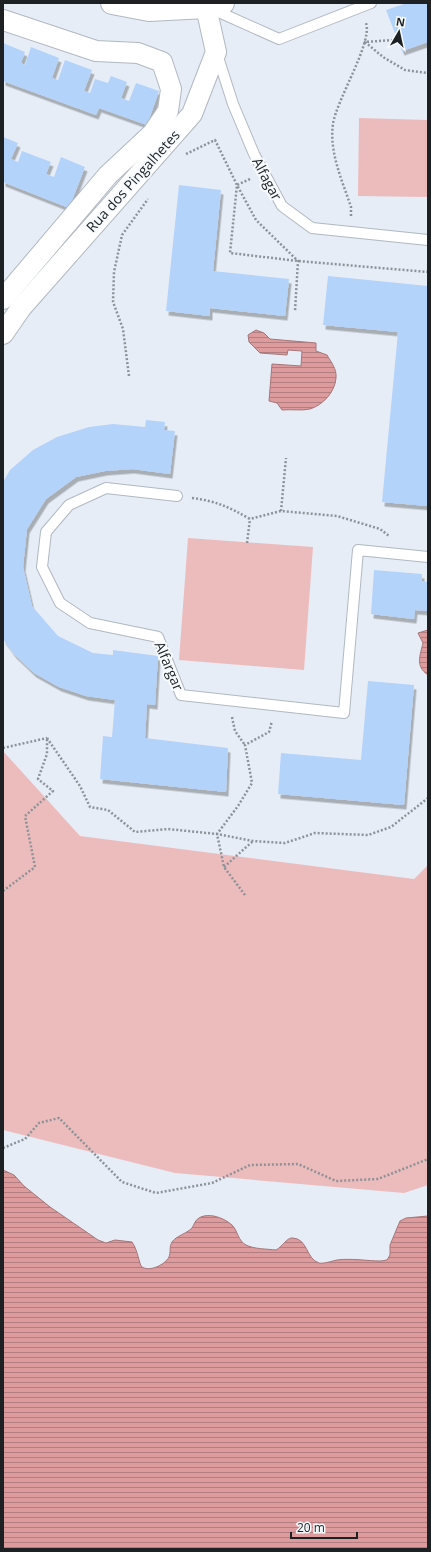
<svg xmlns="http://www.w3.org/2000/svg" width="431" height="1552" font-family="'Open Sans',sans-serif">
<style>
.green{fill:#ecbcbd}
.water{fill:url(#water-rules);stroke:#a47679}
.building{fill:#b4d3fb;filter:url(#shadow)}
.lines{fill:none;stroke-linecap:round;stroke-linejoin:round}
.service-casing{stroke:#b1b8c1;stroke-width:12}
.minor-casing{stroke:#b1b8c1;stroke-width:22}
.tertiary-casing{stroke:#b1b8c1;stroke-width:24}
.path{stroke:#8d9298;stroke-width:2.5;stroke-dasharray:2 2;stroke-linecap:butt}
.service{stroke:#fff;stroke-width:10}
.minor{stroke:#fff;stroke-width:20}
.tertiary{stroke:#fff;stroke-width:22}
.labels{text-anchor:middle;stroke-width:4;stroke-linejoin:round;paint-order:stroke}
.street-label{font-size:14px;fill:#1e2124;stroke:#f7fafd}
</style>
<defs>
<pattern id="water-rules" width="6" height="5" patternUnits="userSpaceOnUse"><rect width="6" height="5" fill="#de9b9d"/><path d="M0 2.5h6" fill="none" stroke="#b37e80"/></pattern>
<filter id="shadow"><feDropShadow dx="2.5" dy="4.5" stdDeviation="0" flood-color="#0004"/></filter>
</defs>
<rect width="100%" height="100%" fill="#e6edf6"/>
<g class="green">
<polygon points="359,118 428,120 428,197 358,196"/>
<polygon points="188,538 313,547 304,670 179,660"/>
<polygon points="3,751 80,836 414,879 428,865 428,1185 404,1193 175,1173 3,1130"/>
</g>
<g class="water">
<path d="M256,330L264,333L270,339L316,343V351L327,355C331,362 337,369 336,378C335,392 323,405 310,409C302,411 290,409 282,410L277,403L269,401L272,364L301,366L302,351L288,350L287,355L260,353L249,342L248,335Z"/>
<path d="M428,630V675C415,666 420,656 423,643L418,633Z"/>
<path d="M3,1170L14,1175L24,1186L50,1207L98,1240L106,1243L115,1240L132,1242C137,1249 138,1258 141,1266C148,1273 165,1265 169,1257C171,1252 169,1247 172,1242C176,1236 186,1234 192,1228C194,1225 195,1220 199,1218C209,1212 224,1218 232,1225C238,1231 238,1241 246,1245C253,1249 268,1249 276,1250C282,1247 287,1237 293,1238C308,1239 306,1259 319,1263C324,1264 332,1261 337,1260C351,1258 367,1261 381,1261L387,1260L390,1255V1245L400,1221L406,1218L428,1216V1549H3Z"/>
</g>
<g class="building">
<polygon points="407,3 428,3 428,42 402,51 386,10"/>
<polygon points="3,43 25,52 21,63 25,65 31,47 59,58 52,78 58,80 65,60 92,70 84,91 90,93 95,79 108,83 111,76 127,82 121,98 129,101 136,83 159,91 147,125 99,108 96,115 3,81"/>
<polygon points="3,137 18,143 11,159 18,162 22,151 51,162 46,174 54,177 61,157 85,167 69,208 3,182"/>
<polygon points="179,185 221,190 213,271 289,279 285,316 210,308 210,316 166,311"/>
<polygon points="328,276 428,286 428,506 382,502 398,332 323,325"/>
<polygon points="146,420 165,422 164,430 175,431 170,474 132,469 105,471 76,477 46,499 27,529 23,567 32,606 58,636 93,653 113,655 113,650 158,656 155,705 147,704 145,738 228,748 226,792 100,779 103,736 112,737 115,700 86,696 59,687 34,673 14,654 3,639 3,482 10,470 33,450 57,437 89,427 113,424 145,427"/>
<polygon points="374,570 422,574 422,581 428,582 428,611 415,610 414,619 371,614"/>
<polygon points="368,681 414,685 404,805 278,794 281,753 361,760"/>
</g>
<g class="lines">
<g class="service-casing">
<g id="service">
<polyline points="212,9 279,39 371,3"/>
<polyline points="217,54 233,104 254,154 282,206 312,228 428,240"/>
<polyline points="177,496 106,488 69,505 46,532 42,567 60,603 90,623 158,637 181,695 344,713 358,550 428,557"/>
</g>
</g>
<g class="minor-casing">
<g id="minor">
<polyline points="3,20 96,51 138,53 162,62 171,89 168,111 153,133 108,175 3,299"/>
<polyline points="3,334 21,308 192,114 216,52 206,7"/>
</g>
</g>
<g class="tertiary-casing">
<polyline id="tertiary" points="112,3 149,10 206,7 223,3"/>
</g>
<g class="path">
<polyline points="393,40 365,42 383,57 405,70 428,73"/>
<polyline points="186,154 215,140 237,185 256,220 298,261 295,311"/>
<polyline points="250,179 237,185 230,253 298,261 428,272"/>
<path d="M351,216V207C342,180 329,152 333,124C336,101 373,42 366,23"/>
<polyline points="129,376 123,329 113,302 114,272 122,235 148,199"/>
<path d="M192,498C216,501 229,507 250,519L281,511L337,516L380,529L389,536"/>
<polyline points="281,511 286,458"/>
<polyline points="247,543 250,519"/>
<polyline points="232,717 235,731 245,745"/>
<polyline points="47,738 80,786 90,807 108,810 135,832 168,829 217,834 253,841 285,843 315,833 368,835 391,827 428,798"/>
<polyline points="3,748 47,738"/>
<polyline points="224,867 252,842"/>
<polyline points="3,891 35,867 25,816 53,791 38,779 47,754 47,738"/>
<polyline points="245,895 224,867 217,834 238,806 252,783 245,745 269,732 272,721"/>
<polyline points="3,1148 25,1139 39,1123 59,1118 122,1182 156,1193 212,1183 250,1165 298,1164 336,1181 378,1179 428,1159"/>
</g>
<use href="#service" class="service"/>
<use href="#minor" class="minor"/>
<use href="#tertiary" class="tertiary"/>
</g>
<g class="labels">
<g class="street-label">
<text transform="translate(267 179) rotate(62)" y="5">Alfagar</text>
<text transform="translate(133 181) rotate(-48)" y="5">Rua dos Pingalhetes</text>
<text transform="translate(169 666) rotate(67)" y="5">Alfargar</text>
</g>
</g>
<rect width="431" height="1552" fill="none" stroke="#1e2124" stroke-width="8"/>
<g transform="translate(399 32) rotate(9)" stroke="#f7fafd" stroke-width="3" paint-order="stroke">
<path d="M0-3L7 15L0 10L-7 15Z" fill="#1e2124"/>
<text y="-6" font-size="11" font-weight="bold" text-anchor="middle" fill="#1e2124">N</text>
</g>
<path d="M291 1532v6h66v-6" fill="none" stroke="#1e2124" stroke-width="2"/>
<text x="297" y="1532" font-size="12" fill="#1e2124" stroke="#f7fafd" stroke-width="3" paint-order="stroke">20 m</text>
</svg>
